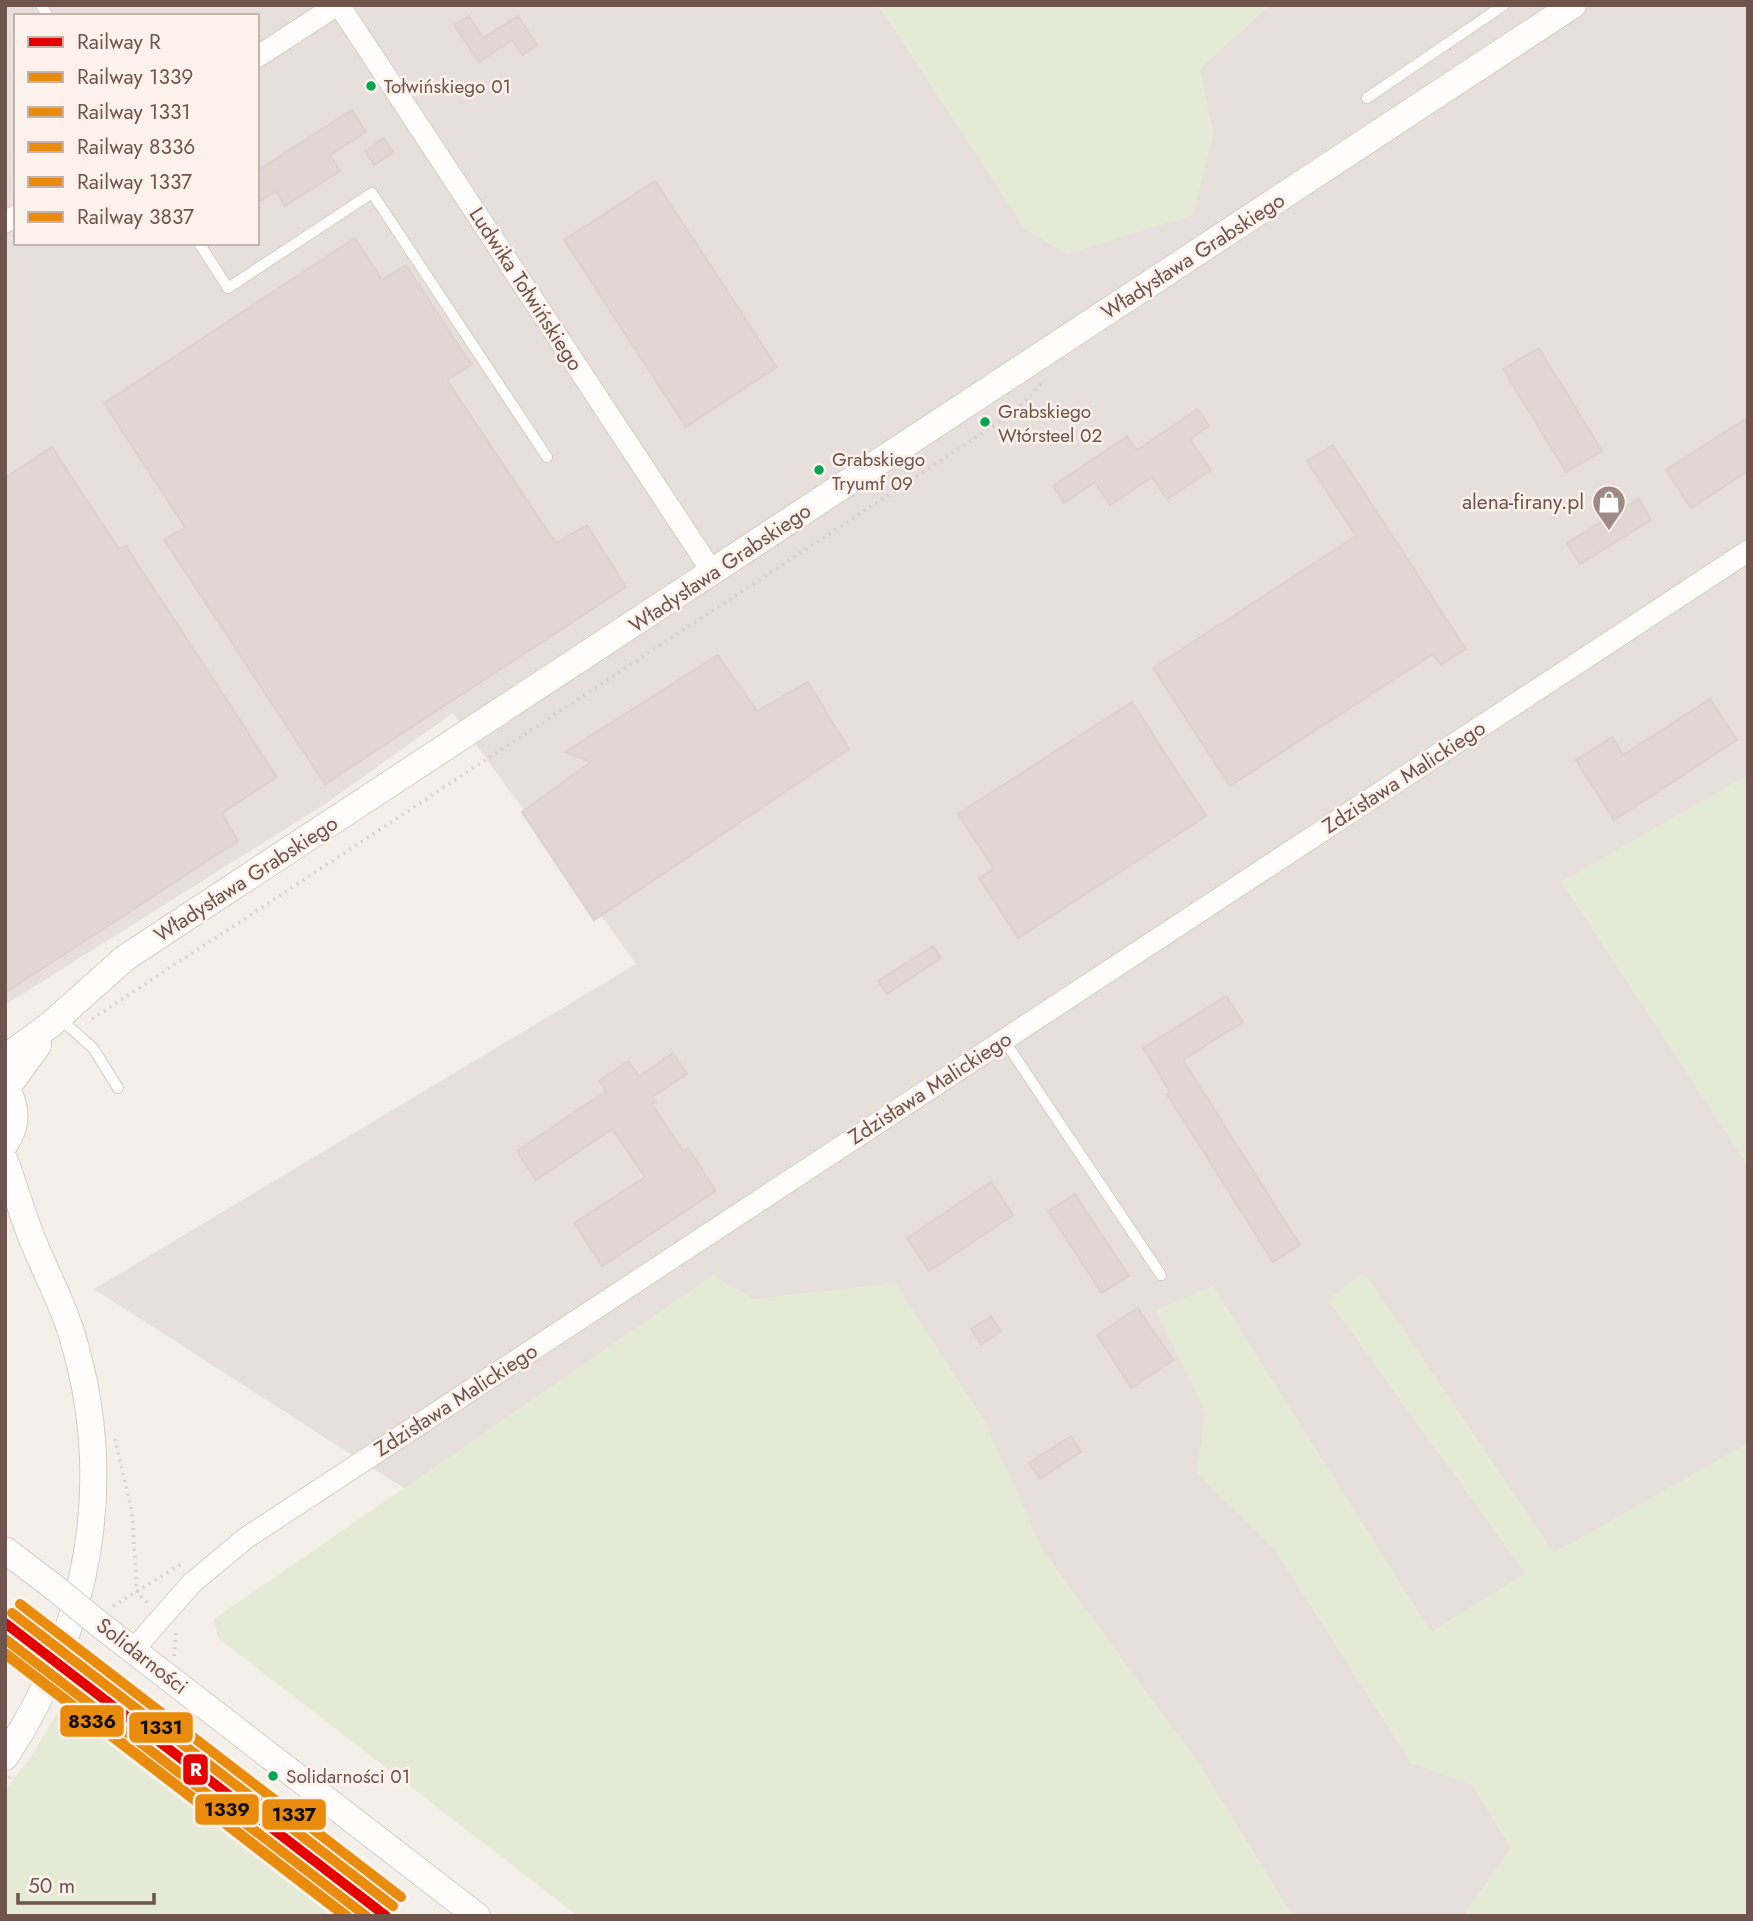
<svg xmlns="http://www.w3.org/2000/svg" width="1753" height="1921" font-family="Jost,sans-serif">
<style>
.industrial{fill:#e7dfdb;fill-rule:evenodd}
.green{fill:#e5ead6}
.building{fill:#e1d6d2;stroke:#ddd1cd;stroke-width:2}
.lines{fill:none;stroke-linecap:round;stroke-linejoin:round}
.service-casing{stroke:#d4cbc7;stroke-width:12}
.minor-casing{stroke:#d4cbc7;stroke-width:23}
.tertiary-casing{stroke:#d4cbc7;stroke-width:28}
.path{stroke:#d8cfce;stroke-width:3.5;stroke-dasharray:2 5;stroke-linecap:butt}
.service{stroke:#fefdfc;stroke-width:10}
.minor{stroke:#fefdfc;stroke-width:21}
.tertiary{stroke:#fefdfc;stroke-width:26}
.tertiary-bridge-casing{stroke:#d4cbc7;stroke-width:28;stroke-linecap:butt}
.tertiary-bridge{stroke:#fefdfc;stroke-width:26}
.rail-1-casing{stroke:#fdf2eb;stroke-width:16}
.rail-2-casing{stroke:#fdf2eb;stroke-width:16}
.rail-3-casing{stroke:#fdf2eb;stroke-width:16}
.rail-4-casing{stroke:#fdf2eb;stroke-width:16}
.rail-5-casing{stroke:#fdf2eb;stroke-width:16}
.rail-6-casing{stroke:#fdf2eb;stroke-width:16}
.rail-1{stroke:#e50000;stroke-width:10}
.rail-2{stroke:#e98b0c;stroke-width:10}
.rail-3{stroke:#e98b0c;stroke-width:10}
.rail-4{stroke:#e98b0c;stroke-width:10}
.rail-5{stroke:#e98b0c;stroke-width:10}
.rail-6{stroke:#e98b0c;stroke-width:10}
.bus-dot{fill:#00a651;stroke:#fdf2eb;stroke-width:2.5}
.labels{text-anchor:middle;stroke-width:5;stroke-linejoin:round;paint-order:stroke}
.bus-label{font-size:19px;fill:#6f534d;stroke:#fdf2eb;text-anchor:start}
.street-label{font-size:21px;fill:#6f534d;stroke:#fdf2eb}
.poi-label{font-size:21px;fill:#6f534d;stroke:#fdf2eb;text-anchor:end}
.line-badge{stroke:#fdf2eb;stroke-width:2.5}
.badge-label{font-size:19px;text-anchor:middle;font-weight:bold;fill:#fff}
.pale-badge-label{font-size:19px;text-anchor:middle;font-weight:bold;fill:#111}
</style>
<rect width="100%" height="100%" fill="#f5efea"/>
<path class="industrial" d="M5,5H1748V1916H1069L94,1289L636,964L453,713L325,804L5,1005ZM16,16H257V243H16Z"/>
<g class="green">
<polygon points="878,5 1270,5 1200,69 1213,133 1193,215 1067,254 1025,229"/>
<polygon points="1748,775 1748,1166 1561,882"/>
<polygon points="1364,1272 1554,1553 1748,1443 1748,1916 1467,1916 1467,1909 1511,1848 1472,1785 1411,1763 1274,1549 1197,1473 1205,1412 1156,1310 1213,1286 1431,1632 1525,1573 1328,1300"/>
<polygon points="713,1275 753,1299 895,1283 984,1420 1044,1552 1200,1765 1293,1916 578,1916 218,1638 214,1619"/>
<polygon points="64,1701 84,1713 349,1916 5,1916 5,1790 31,1757"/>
</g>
<g class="building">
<polygon points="469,16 483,38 518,16 537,45 522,55 512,40 479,62 454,25"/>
<polygon points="352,110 366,132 330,155 340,171 285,206 276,191 257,203 257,171"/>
<polygon points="384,138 393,152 374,165 365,151"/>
<polygon points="655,181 777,367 686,427 564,240"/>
<polygon points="355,238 382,280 406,265 460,347 472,364 447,380 556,543 587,525 626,587 325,784 164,540 185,527 104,403"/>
<polygon points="1539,348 1602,451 1566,472 1503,369"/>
<polygon points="1198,409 1209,426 1190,439 1211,470 1167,499 1152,477 1110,505 1095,482 1064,503 1053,486 1127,436 1137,450"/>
<polygon points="1748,417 1748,471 1691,508 1666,470"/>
<polygon points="1333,445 1466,649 1441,665 1433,654 1230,786 1153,668 1356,536 1307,461"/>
<polygon points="52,447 119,549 126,546 277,777 222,813 238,841 5,993 5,478"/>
<polygon points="1639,499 1651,520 1580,564 1567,543"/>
<polygon points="718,655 757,711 808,682 849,749 594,920 522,812 591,762 565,752"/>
<polygon points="1710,699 1737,740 1614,820 1576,760 1612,737 1623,755"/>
<polygon points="1132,702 1206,816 1018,938 979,878 994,869 958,814"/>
<polygon points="933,946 941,958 887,994 878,981"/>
<polygon points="1226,996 1243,1022 1183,1060 1300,1245 1273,1262 1167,1094 1170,1092 1143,1048"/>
<polygon points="673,1053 687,1074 652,1097 656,1102 652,1104 683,1151 688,1148 716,1191 602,1266 574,1223 645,1177 612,1129 536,1180 517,1151 606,1091 599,1081 628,1061 639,1076"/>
<polygon points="991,1182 1013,1215 929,1271 907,1238"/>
<polygon points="1075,1194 1129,1276 1102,1293 1048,1211"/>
<polygon points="1138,1308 1173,1360 1131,1388 1097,1335"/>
<polygon points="991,1316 1001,1331 981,1344 971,1329"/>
<polygon points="1071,1436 1081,1452 1040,1479 1029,1463"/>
</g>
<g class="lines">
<g class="service-casing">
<g id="service">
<polyline points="41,5 48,16"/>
<polyline points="1367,98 1504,5"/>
<polyline points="199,243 228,288 372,193 547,457"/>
<polyline points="58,1017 93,1048 118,1088"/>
<polyline points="1004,1040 1161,1275"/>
</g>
</g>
<g class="minor-casing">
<g id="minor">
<polyline points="339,5 713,573"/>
<polyline points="257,57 337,5"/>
<polyline points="5,222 16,216"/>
<polyline points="133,1650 192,1583 246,1538 1748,551"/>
</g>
</g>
<g class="tertiary-casing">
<g id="tertiary">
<polyline points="5,1058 50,1025 125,958 1573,5"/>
<path d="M5,1086C17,1106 18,1125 5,1144"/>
<polyline points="7,1088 38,1045"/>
<path d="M5,1161C15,1187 22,1215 33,1241C46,1273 62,1302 72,1335C117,1482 89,1630 5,1757"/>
<polyline points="5,1550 55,1588"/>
<polyline points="99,1624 477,1916"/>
</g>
</g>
<g class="path">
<polyline points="92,1019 1013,413 1044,381"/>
<polyline points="115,1439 132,1512 137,1593 148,1603"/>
<polyline points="113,1606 183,1563"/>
<polyline points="174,1656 176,1632"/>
<polyline points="5,1784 10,1777"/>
</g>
<use href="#service" class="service"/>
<use href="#minor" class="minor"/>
<use href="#tertiary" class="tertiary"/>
<g class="tertiary-bridge-casing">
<polyline id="tertiary-bridge" points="55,1588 99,1624"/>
</g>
<use href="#tertiary-bridge" class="tertiary-bridge"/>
<g class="rail-1-casing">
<polyline id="rail-1" points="5,1623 386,1916"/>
</g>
<g class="rail-2-casing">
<polyline id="rail-2" points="5,1639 366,1916"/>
</g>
<g class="rail-3-casing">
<polyline id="rail-3" points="12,1613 393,1906"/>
</g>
<g class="rail-4-casing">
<polyline id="rail-4" points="5,1654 345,1916"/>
</g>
<g class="rail-5-casing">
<polyline id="rail-5" points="20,1604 401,1897"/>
</g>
<g class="rail-6-casing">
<polyline id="rail-6" points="5,1653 347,1916"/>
</g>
<use href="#rail-1" class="rail-1"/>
<use href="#rail-2" class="rail-2"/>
<use href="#rail-3" class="rail-3"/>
<use href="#rail-4" class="rail-4"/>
<use href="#rail-5" class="rail-5"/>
<use href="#rail-6" class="rail-6"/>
</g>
<defs>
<g id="shop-pin" transform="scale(1.75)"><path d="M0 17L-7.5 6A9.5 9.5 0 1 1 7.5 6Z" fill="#9e8a84" stroke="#fdf2eb"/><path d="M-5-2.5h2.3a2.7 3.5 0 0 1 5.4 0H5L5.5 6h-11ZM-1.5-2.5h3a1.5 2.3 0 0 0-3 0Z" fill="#fff"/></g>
</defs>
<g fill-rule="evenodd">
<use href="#shop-pin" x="1609" y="502"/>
</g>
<g class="bus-dot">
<circle cx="371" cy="86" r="6"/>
<circle cx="985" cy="422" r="6"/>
<circle cx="819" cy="470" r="6"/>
<circle cx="273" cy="1776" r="6"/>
</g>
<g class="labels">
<g class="bus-label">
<text x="384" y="93">Tołwińskiego 01</text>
<text x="998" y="418">Grabskiego<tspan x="998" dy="24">Wtórsteel 02</tspan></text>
<text x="832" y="466">Grabskiego<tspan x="832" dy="24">Tryumf 09</tspan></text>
<text x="286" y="1783">Solidarności 01</text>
</g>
<g class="street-label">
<text transform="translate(1193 256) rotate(-33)" y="7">Władysława Grabskiego</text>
<text transform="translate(526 289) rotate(57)" y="7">Ludwika Tołwińskiego</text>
<text transform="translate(720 568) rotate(-34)" y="7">Władysława Grabskiego</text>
<text transform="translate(1404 777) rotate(-33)" y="7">Zdzisława Malickiego</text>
<text transform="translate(246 879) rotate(-33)" y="7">Władysława Grabskiego</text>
<text transform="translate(930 1088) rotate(-33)" y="7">Zdzisława Malickiego</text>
<text transform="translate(456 1400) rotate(-33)" y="7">Zdzisława Malickiego</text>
<text transform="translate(142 1656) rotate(38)" y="7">Solidarności</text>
</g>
<g class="poi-label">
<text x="1584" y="509">alena-firany.pl</text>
</g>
</g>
<g class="line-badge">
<rect x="59" y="1704" width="66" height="34" rx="7" fill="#e98b0c"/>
<rect x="128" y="1711" width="66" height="33" rx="7" fill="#e98b0c"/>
<rect x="182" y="1753" width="27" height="33" rx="7" fill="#e50000"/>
<rect x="194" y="1793" width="66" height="33" rx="7" fill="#e98b0c"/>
<rect x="261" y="1798" width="66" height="33" rx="7" fill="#e98b0c"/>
</g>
<g class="badge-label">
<text x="196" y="1776">R</text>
</g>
<g class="pale-badge-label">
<text x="92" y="1728">8336</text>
<text x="161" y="1734">1331</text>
<text x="227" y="1816">1339</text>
<text x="294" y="1821">1337</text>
</g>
<rect width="1753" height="1921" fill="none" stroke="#6f534d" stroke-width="14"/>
<rect x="14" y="14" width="245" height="231" fill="#fdf2eb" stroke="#c4b2ac" stroke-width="2"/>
<rect x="28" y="37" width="35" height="10" fill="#e50000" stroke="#c4b2ac" stroke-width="2"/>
<text x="77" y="49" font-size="21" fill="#6f534d">Railway R</text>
<rect x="28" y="72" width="35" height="10" fill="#e98b0c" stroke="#c4b2ac" stroke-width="2"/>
<text x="77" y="84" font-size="21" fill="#6f534d">Railway 1339</text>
<rect x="28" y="107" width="35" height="10" fill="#e98b0c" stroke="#c4b2ac" stroke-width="2"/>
<text x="77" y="119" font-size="21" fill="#6f534d">Railway 1331</text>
<rect x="28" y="142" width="35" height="10" fill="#e98b0c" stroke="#c4b2ac" stroke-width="2"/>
<text x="77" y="154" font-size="21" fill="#6f534d">Railway 8336</text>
<rect x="28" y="177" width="35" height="10" fill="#e98b0c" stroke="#c4b2ac" stroke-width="2"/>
<text x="77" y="189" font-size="21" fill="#6f534d">Railway 1337</text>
<rect x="28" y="212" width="35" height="10" fill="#e98b0c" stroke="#c4b2ac" stroke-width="2"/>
<text x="77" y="224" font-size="21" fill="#6f534d">Railway 3837</text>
<path d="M18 1893v10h136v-10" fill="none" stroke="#6f534d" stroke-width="3.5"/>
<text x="28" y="1893" font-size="21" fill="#6f534d" stroke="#fdf2eb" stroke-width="5" paint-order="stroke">50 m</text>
</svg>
